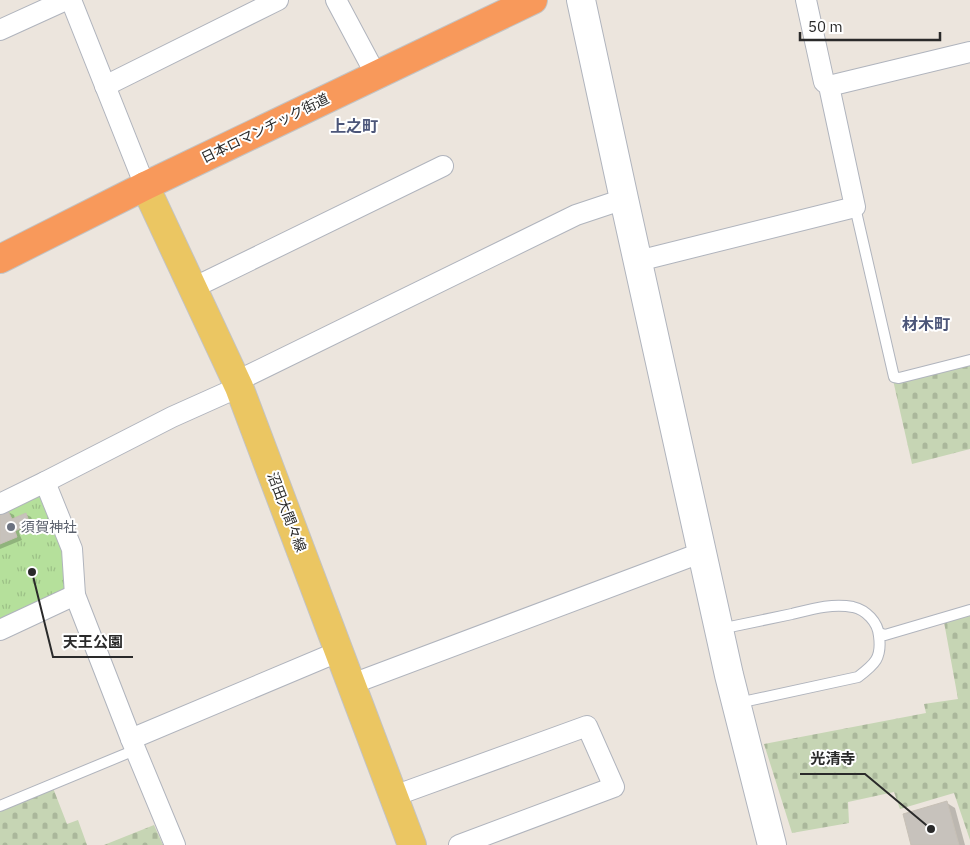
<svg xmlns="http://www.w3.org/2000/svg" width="970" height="845" font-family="'IBM Plex Sans','Noto Sans JP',sans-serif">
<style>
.grass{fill:url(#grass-tufts)}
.cemetery{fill:url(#cemetery-stones)}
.shadow{fill:#0003}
.building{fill:#c7c2bc;stroke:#c7c0b6}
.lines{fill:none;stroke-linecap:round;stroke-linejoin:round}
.lane-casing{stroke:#b0b4bd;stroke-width:12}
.street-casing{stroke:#b0b4bd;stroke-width:22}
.secondary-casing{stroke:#b0b4bd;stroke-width:30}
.primary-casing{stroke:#c3c3c3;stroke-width:30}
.highway-casing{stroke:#c3c3c3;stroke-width:30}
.lane{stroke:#fff;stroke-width:10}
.street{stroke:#fff;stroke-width:20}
.secondary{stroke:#fff;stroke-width:28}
.primary{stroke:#ebc662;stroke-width:28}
.highway{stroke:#f8995b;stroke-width:28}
.worship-dot{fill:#6b7280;stroke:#fff;stroke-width:2}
.labels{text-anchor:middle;stroke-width:4;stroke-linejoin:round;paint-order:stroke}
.street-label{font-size:14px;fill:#2a2a2a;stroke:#fff}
.worship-label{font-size:14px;fill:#5b616d;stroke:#fff;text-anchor:start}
.quarter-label{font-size:16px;font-weight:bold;fill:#4c5679;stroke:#fff}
.leader{fill:none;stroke:#2a2a2a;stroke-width:2}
.callout-dot{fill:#2a2a2a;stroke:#fff;stroke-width:2}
.callout-label{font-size:15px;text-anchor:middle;font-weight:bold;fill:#2a2a2a;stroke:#fff;stroke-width:4;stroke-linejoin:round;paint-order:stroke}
</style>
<defs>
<pattern id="grass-tufts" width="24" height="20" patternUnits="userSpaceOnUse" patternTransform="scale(1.25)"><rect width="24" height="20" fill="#b5e09b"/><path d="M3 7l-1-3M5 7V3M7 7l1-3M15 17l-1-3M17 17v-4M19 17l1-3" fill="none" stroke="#9cc086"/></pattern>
<pattern id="cemetery-stones" width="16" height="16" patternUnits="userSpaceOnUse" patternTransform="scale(1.25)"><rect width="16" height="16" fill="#c6d5b4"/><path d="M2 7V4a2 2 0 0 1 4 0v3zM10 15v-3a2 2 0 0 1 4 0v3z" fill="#aab79b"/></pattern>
</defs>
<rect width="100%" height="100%" fill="#ece5dd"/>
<polygon class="grass" points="34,492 46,496 65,553 65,590 0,622 0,509"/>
<g class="cemetery">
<polygon points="970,362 970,449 912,464 893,380"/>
<polygon points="970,615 970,840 954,793 900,809 894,792 848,802 849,823 792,833 764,744 926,713 924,704 958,699 944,622"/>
<polygon points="53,788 67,824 78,820 87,845 0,845 0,810"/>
<polygon points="154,825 163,845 104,845"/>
</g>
<g class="shadow">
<polygon points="8,512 14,515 15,519 25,514 31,517 35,527 19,533 22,540 0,549 0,516"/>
<polygon points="947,803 955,808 965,845 912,845"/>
</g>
<g class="building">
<polygon points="8,511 12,519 26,513 30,524 15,531 17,537 0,544 0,514"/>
<polygon points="947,801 959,845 911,845 903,814"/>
</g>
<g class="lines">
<g class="lane-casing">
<g id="lane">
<polyline points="855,207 894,377 899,378 970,360"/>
<path d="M720,629C744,624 768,619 792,614C812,609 832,603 853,607C866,610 878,622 879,636C882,658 875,664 858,677L738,703"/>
<polyline points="879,633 885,635 970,610"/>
<polyline points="0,806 135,750"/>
</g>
</g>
<g class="street-casing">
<g id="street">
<polyline points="71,0 145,186"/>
<polyline points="336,0 376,75"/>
<polyline points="0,30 66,0"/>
<polyline points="105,86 278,0"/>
<polyline points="829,86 970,52"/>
<polyline points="638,261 855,207 829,86 824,82 806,0"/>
<polyline points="193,288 443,166"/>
<polyline points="237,381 576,215 624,199"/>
<polyline points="45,482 172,417 239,387"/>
<polyline points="0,504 45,482 72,549 75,595 131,739 175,845"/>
<polyline points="0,630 75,595"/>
<polyline points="352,684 703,552"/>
<polyline points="131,739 340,651"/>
<polyline points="394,796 587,726 614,787 459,845"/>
</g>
</g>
<g class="secondary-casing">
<polyline id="secondary" points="581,0 624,199 729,675 772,845"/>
</g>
<g class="primary-casing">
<polyline id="primary" points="145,186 239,387 412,845"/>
</g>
<g class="highway-casing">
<polyline id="highway" points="0,259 145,186 533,0"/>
</g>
<use href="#lane" class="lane"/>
<use href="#street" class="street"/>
<use href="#secondary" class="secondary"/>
<use href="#primary" class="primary"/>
<use href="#highway" class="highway"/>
</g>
<circle class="worship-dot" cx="11" cy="527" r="5"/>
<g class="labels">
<g class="street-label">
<text transform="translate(265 128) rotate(-26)" y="5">日本ロマンチック街道</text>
<text transform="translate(287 512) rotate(69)" y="5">沼田大間々線</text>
</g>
<g class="worship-label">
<text x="21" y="532">須賀神社</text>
</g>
<g class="quarter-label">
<text x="354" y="132">上之町</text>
<text x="926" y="330">材木町</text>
</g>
</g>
<path class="leader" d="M32 572L53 657H133M931 829L865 774H800"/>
<g class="callout-dot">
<circle cx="32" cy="572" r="5"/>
<circle cx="931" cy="829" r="5"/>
</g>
<g class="callout-label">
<text x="93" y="647">天王公園</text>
<text x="833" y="764">光清寺</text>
</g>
<path d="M800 32v8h140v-8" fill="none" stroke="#2a2a2a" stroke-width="2.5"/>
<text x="808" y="32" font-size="15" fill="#2a2a2a" stroke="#ffffff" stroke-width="4" paint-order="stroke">50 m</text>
</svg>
